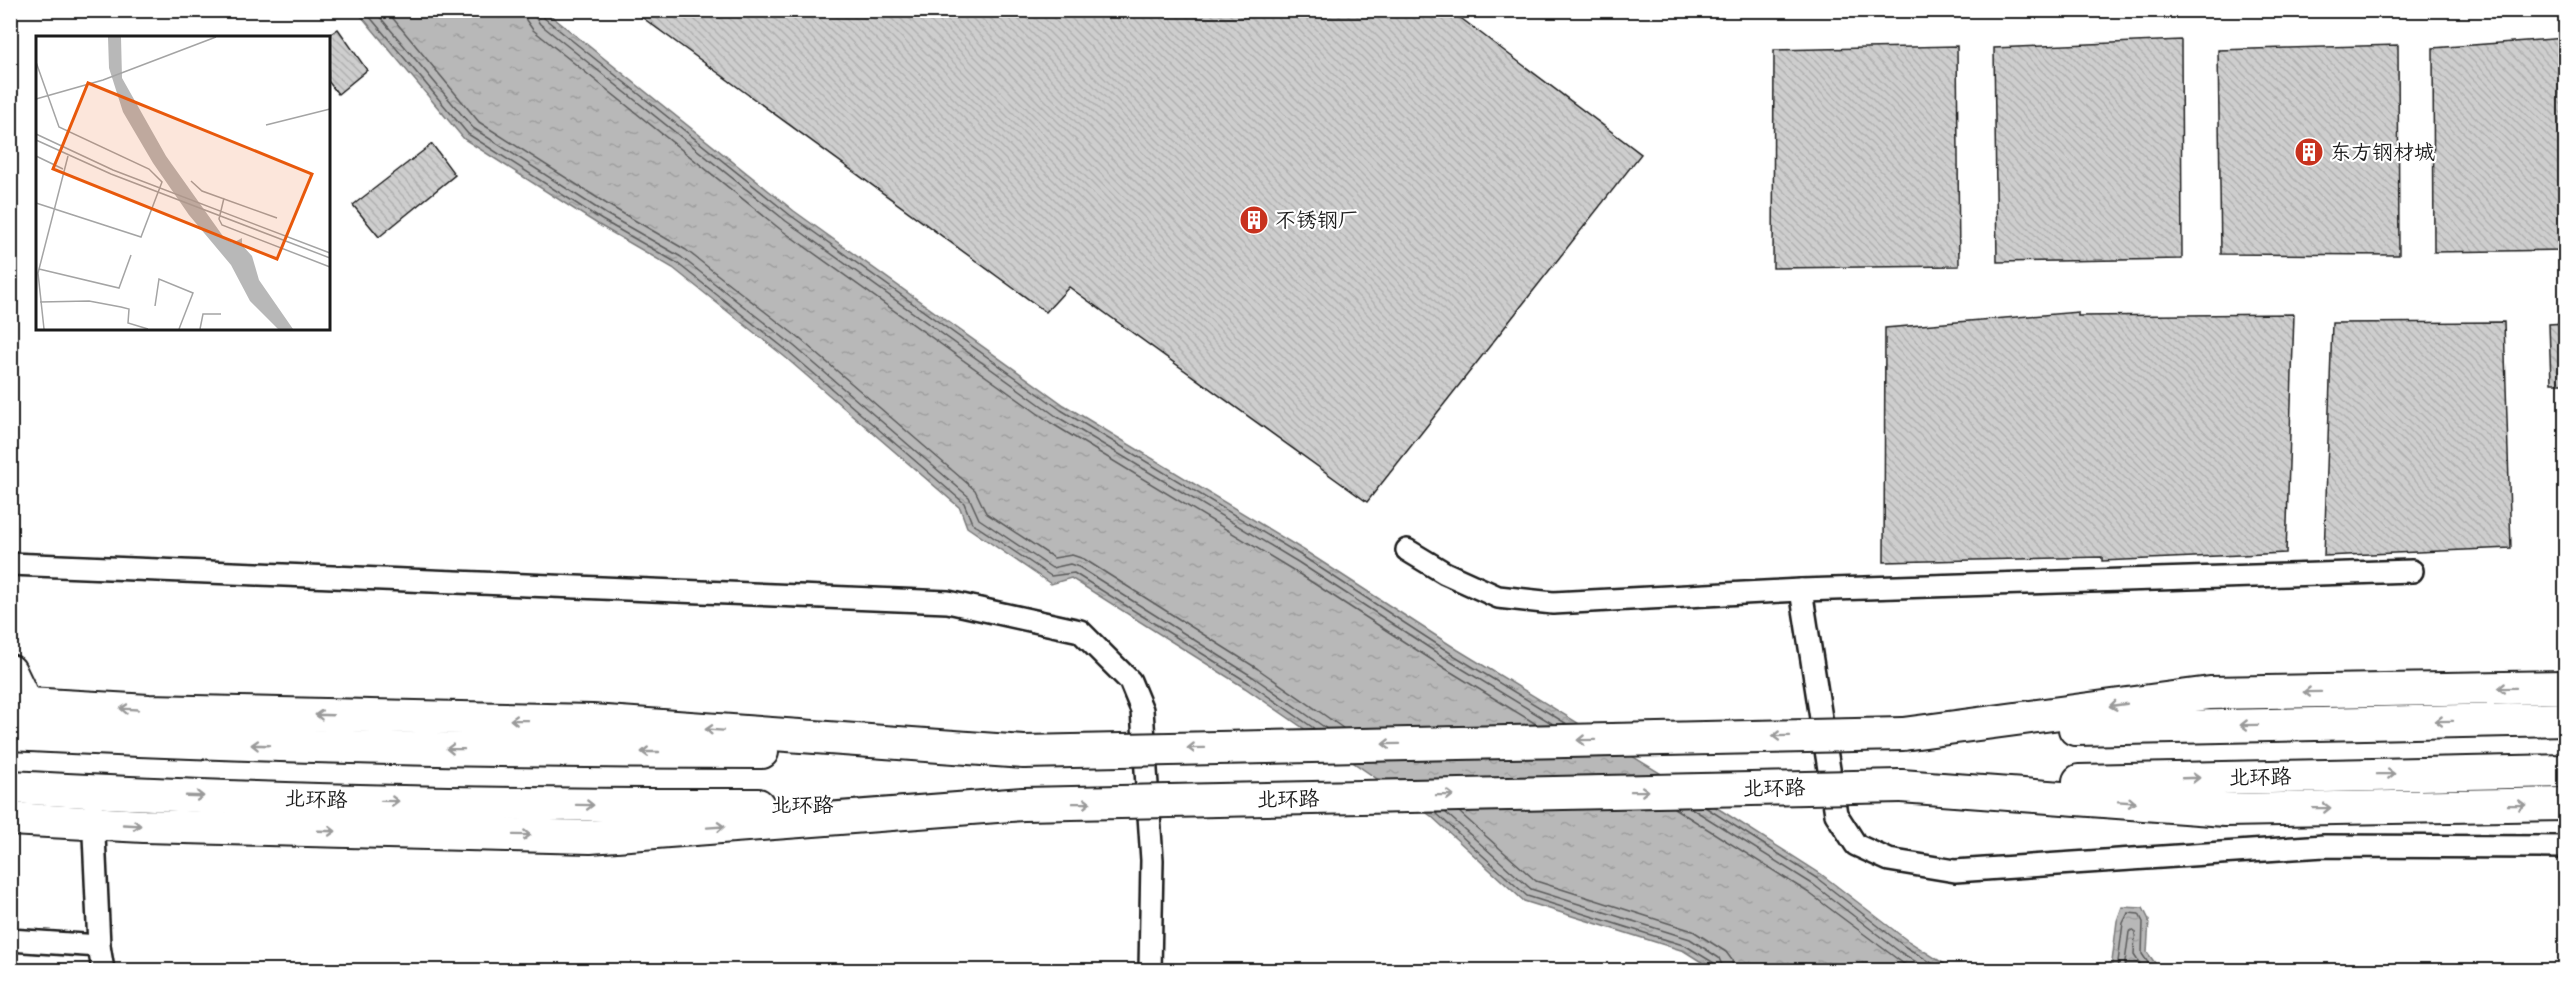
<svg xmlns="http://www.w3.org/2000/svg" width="2576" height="981" font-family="Delius,'LXGW WenKai TC',sans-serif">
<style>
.water{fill:url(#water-ripples);stroke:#7a7a7a;stroke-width:1.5}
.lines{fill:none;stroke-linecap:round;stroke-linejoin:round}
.shore{stroke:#5a5a5a;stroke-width:1.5}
.building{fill:url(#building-back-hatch);stroke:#1c1c1c;stroke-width:1.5}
.minor-casing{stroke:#1c1c1c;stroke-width:26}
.highway-casing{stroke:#1c1c1c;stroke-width:36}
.minor{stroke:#fff;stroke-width:21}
.highway{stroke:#fff;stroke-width:32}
.highway-bridge-casing{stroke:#1c1c1c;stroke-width:36;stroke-linecap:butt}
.highway-bridge{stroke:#fff;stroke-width:32}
.oneway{stroke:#999}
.labels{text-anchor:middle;stroke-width:4.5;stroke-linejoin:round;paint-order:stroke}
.poi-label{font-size:21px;fill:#1c1c1c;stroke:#fff;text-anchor:start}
.street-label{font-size:21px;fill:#1c1c1c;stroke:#fff}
.inset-road{fill:none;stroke:#a4a4a4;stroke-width:1.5}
.view{fill:#e8590c;fill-opacity:0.15;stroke:#e8590c;stroke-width:3}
.inset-edge{fill:none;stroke:#1c1c1c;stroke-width:3}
</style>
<defs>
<pattern id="water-ripples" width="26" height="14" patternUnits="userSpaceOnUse" patternTransform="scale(1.5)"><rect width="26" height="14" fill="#b8b8b8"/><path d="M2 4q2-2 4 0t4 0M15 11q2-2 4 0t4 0" fill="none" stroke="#9e9e9e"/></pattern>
<pattern id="building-back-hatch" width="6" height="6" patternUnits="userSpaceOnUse" patternTransform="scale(1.5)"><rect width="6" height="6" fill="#cecece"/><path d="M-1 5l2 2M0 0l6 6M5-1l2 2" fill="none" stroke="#b0b0b0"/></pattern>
</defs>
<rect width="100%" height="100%" fill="#fff"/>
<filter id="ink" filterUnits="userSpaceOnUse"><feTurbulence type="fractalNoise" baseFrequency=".0167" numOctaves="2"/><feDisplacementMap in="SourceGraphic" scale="12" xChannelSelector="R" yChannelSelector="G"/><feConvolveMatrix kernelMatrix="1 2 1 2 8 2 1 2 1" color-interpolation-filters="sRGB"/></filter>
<g filter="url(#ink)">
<g class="water">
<polygon points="357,11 545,11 794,211 1064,405 1305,551 1458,650 1722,811 1821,874 1908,941 1954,970 1714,970 1684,951 1524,901 1431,816 1245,688 1071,578 1051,584 967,527 960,508 785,357 673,268 599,225 464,139"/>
<polygon points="2122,907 2143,908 2149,920 2147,952 2160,970 2111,970 2117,921"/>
</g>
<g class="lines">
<g class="shore">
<polyline points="364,10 468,134 602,220 677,263 789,352 964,503 972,523 1051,576 1074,573 1249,683 1315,729"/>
<polyline points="374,10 473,128 606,214 681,257 794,346 969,497 979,519 1052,568 1070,564 1079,567 1253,677 1327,729"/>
<polyline points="386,10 479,122 610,206 686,250 800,339 975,490 986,513 1054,558 1072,555 1084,559 1258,669 1343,728"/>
<polyline points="525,10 526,20 533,30 780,229 1051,423 1293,570 1446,669 1536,724"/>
<polyline points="534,10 535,17 540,24 786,221 1056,416 1298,562 1451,662 1553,724"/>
<polyline points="542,10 544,18 790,215 1061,410 1302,556 1455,656 1567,724"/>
<polyline points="1705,807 1818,879 1904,946 1943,970"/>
<polyline points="1674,808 1809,893 1912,970"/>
<polyline points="1691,808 1814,885 1900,952 1929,970"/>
<polyline points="1459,812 1536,881 1693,931 1726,952 1732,960 1733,970"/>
<polyline points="1436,813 1527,896 1686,946 1714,963 1716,970"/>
<polyline points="1446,813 1531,889 1690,939 1719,958 1724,970"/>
<polyline points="2117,970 2123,923 2128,913 2139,914 2143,922 2142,954 2153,970"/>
<polyline points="2124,970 2129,932 2132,930 2135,932 2134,955 2144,970"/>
</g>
</g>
<g class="building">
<polygon points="632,10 1450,10 1641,154 1367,502 1069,287 1046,312"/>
<polygon points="338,29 367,70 338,94 328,81 328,36"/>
<polygon points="2565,38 2565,250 2434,252 2433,48"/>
<polygon points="2181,40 2182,259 1997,262 1994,48"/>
<polygon points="2398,45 2399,255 2221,254 2218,50"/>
<polygon points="1957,46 1959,266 1773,268 1774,50"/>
<polygon points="432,144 455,175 379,237 353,205"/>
<polygon points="2078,312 2078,316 2294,314 2286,553 2102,561 2102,557 1884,562 1885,328"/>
<polygon points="2504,322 2511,548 2324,556 2332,323"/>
<polygon points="2565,323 2565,383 2551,383 2549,324"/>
</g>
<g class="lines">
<g class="minor-casing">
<g id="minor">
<polyline points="1407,550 1445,573 1498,597 1553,603 1801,590 2412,571"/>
<polyline points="10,564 948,602 1080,631 1130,681 1142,710 1152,860 1150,970"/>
<polyline points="1801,590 1836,814 1856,845 1889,860 1955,871 2324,846 2566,847"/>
<polyline points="93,813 99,946 103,970"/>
<polyline points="10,940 99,946"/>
</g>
</g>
<g class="highway-casing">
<g id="highway">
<polyline points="10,671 33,719"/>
<polyline points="10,703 149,711 592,721 1024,752"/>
<polyline points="2075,729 2566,719"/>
<path d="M10,734C261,747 511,752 762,752"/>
<polyline points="1903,734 2210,693 2566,687"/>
<polyline points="2079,781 2566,771"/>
<polyline points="1901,786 2225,810 2566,804"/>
<path d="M10,787C259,801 509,806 758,805"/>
<polyline points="10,819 144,826 590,837 1023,804"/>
</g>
</g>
<use href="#minor" class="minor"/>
<use href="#highway" class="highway"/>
<g class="highway-bridge-casing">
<g id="highway-bridge">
<polyline points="1024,752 1903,734"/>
<polyline points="1023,804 1901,786"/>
</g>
</g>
<use href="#highway-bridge" class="highway-bridge"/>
</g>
<defs><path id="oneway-shaft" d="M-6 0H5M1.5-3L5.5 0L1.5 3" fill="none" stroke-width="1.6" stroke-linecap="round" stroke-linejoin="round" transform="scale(1.5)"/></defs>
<g class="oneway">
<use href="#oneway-shaft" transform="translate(2507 688) rotate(179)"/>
<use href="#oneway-shaft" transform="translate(2312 692) rotate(179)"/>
<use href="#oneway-shaft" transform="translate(2118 705) rotate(172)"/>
<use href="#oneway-shaft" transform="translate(129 709) rotate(-177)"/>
<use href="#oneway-shaft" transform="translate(324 715) rotate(-178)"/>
<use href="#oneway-shaft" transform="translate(519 720) rotate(-179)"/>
<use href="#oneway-shaft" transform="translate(2444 721) rotate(179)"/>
<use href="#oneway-shaft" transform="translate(2249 725) rotate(179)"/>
<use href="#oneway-shaft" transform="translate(714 730) rotate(-176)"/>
<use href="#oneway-shaft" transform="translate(1781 736) rotate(179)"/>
<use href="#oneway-shaft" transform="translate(1586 740) rotate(179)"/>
<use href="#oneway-shaft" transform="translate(1391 744) rotate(179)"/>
<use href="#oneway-shaft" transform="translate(260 745) rotate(-178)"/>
<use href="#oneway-shaft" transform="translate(1196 748) rotate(179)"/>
<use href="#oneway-shaft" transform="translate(455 749) rotate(-179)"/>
<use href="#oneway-shaft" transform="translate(650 752) rotate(180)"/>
<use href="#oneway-shaft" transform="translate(2386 774) rotate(-1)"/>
<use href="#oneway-shaft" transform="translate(2191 778) rotate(-2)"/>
<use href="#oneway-shaft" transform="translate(1640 791) rotate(-1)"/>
<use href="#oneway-shaft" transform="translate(1445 795) rotate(-1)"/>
<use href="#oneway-shaft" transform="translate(195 796) rotate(2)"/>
<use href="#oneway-shaft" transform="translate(390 801) rotate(1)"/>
<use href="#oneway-shaft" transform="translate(2127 802) rotate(4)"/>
<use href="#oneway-shaft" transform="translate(1082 803) rotate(-1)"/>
<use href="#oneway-shaft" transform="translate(585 805) rotate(1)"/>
<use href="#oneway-shaft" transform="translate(2517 805) rotate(-1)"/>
<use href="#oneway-shaft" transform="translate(2322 808) rotate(-1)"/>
<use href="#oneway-shaft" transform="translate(132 825) rotate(3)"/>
<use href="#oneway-shaft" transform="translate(716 827) rotate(-4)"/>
<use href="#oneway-shaft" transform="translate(327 831) rotate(2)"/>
<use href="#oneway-shaft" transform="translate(522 835) rotate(1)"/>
</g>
</g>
<defs>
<g id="building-disc" transform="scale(1.5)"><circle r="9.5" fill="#c8321e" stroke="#fff"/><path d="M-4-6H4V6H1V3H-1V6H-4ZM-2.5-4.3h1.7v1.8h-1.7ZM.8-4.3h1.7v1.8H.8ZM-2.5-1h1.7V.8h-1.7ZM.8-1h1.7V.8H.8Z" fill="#fff"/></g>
</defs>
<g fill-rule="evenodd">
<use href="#building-disc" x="2309" y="152"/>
<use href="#building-disc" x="1254" y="220"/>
</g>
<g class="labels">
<g class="poi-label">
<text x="2330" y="159">东方钢材城</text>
<text x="1275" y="227">不锈钢厂</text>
</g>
<g class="street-label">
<text transform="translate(2260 777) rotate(-1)" y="7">北环路</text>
<text transform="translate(1774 788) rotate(-1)" y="7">北环路</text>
<text transform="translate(316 799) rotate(2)" y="7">北环路</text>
<text transform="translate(1288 799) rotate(-1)" y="7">北环路</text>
<text x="802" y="812">北环路</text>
</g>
</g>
<g transform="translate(36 36)">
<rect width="294" height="294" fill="#fff"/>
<path d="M72,1H85L86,42L130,120L189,203L197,207L206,202V209L216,220L223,244L257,293H242L214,265L195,229L153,179L117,127L87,76L73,32Z" fill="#b8b8b8"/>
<path class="inset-road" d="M0,26L23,91L113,133L126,146L105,201L0,167M0,63L67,44L180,1M230,89L294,73M0,98L77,134L294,217M0,104L75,138L294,222M0,120L27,133M155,145L166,155L241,182M188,162L183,183L186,189L294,231M3,233L83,252L95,219M4,266L53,265L85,271L93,273L92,287L112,293M119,270L123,243L157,257L143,293M8,293L2,237L32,120M164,293L167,278H185"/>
<path class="view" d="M52,47L276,138L241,223L17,133Z"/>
<rect width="294" height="294" class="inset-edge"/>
</g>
<rect width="2576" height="981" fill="none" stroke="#fff" stroke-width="36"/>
<rect x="18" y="18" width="2540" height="945" fill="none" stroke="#1c1c1c" stroke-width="2" filter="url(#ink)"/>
</svg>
